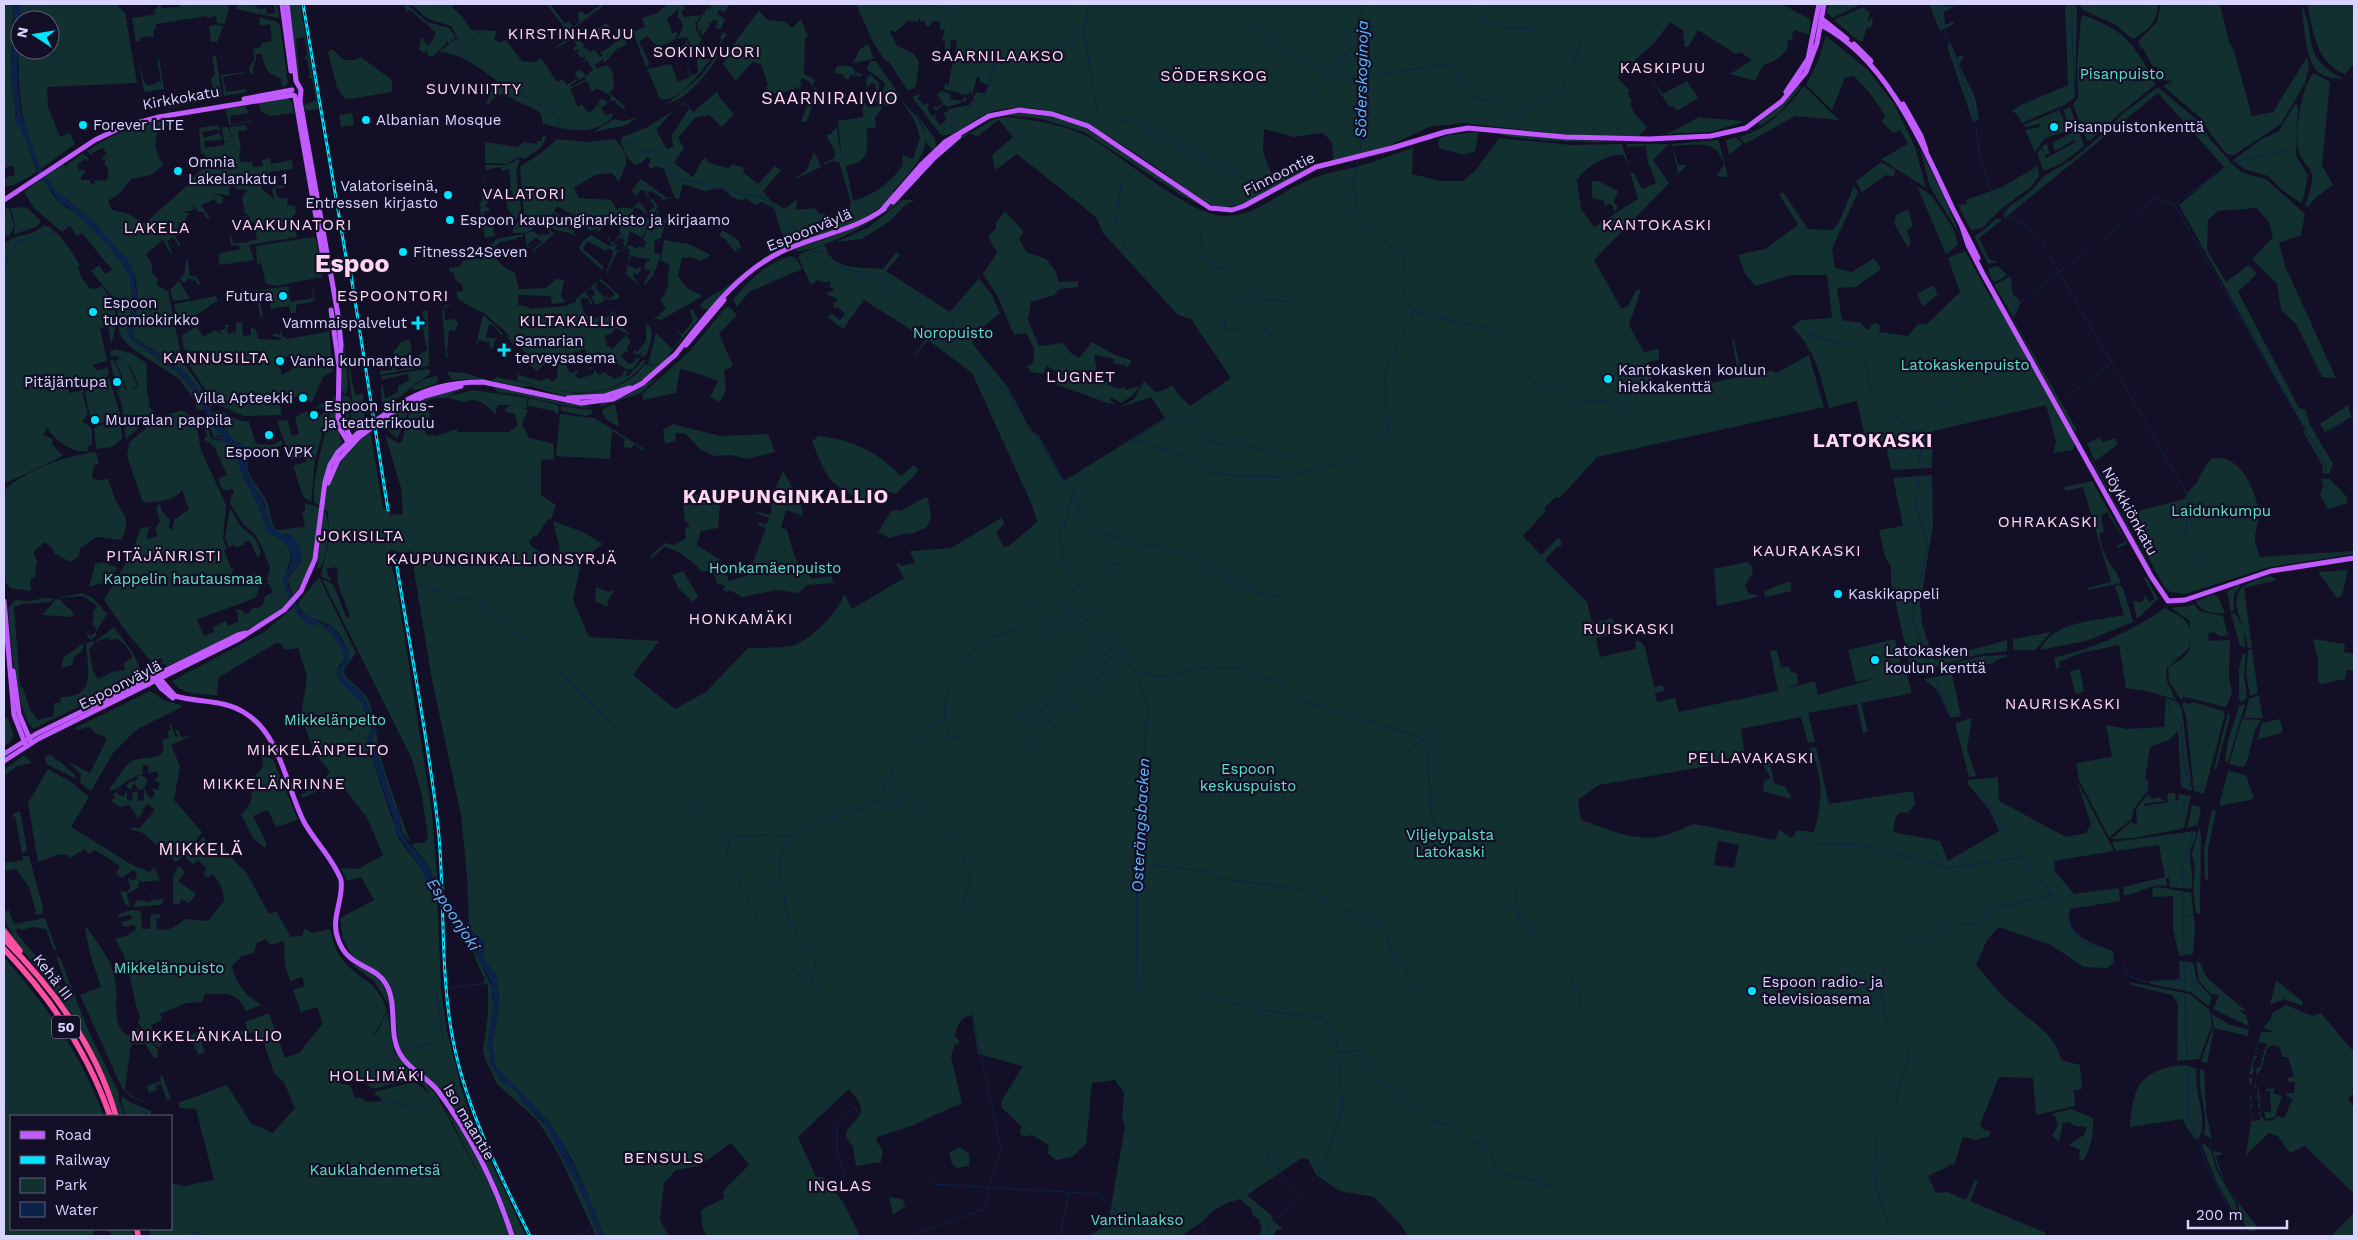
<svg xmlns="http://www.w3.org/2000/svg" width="2358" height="1240" font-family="'Work Sans',sans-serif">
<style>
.green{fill:#12302f;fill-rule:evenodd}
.water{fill:#0c2248}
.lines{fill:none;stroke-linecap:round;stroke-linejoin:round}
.stream{stroke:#0c2248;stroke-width:1}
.major{stroke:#c25bff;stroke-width:5}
.highway{stroke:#ff4fa3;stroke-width:5.5}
.rail-casing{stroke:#00e5ff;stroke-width:3}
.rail{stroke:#130f26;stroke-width:1;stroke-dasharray:4;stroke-linecap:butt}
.major-bridge{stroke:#c25bff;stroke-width:5}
.poi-dot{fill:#00e5ff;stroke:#130f26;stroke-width:2}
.labels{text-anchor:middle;stroke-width:4.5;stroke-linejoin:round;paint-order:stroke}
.shield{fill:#130f26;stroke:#9e99be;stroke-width:1}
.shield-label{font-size:14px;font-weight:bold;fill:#d9d4ff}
.park-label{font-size:15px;fill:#5fe0c0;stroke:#130f26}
.street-label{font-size:15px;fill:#d9d4ff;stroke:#130f26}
.poi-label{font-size:15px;fill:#d9d4ff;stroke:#130f26;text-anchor:start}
.neighbourhood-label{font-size:16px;letter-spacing:1px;fill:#ffd6f0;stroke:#130f26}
.water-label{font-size:16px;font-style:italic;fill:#62b6ff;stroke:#130f26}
.quarter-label{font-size:18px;letter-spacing:1px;fill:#ffd6f0;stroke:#130f26}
.district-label{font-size:20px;font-weight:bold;letter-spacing:1px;fill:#ffd6f0;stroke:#130f26}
.town-label{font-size:25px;font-weight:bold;fill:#ffd6f0;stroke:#130f26}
</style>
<rect width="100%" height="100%" fill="#130f26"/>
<g class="green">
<path d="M4,4H14C11,31 11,59 12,86C12,97 18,109 15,120L25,137L37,172L14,185L4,186V178L15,175L13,166L4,168Z"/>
<path d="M21,4H116L125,13L137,83L47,87L48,107L60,137L70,133L75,144L41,169C19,126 17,82 19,34C19,25 17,12 21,4ZM20,20H50V50H20Z"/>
<polygon points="160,4 162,8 179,7 181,4 227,4 229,11 224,24 217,23 216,16 207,18 207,16 156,24 156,29 153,30 154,38 151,36 140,38 140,41 136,42 132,18 152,15 157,12 152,13"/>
<polygon points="239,4 254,4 259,9 265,8 265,4 267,14 275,13 274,4 277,4 279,18 235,9"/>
<polygon points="288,4 300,4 319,109 305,111 304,105 316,100 312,79 307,77 310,76 307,59 304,59 307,55 304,37 296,39 300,82 297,82"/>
<path d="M405,4H456L452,7L463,17L471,30L497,31L494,38L498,43L506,40L522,61L534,62L541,58L557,82L562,79L567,85L576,79L577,81L570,85L572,87L586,79L585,77L579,80L575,75L576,71L581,70L586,76L593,70L587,60L582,62L586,58L584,56L581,58L577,53L580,49L575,51L573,49L577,45L572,39L547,53L583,28L593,41L583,31L578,33L581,37L578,41L580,39L584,45L583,48L585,47L590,52L594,49L600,57L603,56L600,52L604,51L620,39L615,30L620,27L627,44L617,49L605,62H603V59L595,65L597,68L607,65L613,73L614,88L609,93L626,107L623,109L615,102L616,100L610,102L611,96L603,91L596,89L592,92L587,81L570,89L578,107L582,105L589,113L596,107V104L599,107L598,102L603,99L608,103L601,108L606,116L611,113L613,116C596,138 564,129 543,124L540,112L502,94L494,97L489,104H486L496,80C481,69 458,51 438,52L458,38L451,26L428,19L413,6Z"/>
<polygon points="546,4 550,4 565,24 568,21 572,26 570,30 579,22 578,13 581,11 586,15 602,4 606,4 568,32"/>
<polygon points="668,4 693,4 688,6 683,5 686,8 681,12 684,17 701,15 696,23 695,21 696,29 700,36 697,39 701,36 702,39 697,47 692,48 687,37 677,39 683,27 680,18 677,19 679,8 667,19 672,33 678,32 675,40 658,47 647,36 639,42 648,60 649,66 646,67 633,32 645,27 642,18 657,13"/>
<polygon points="711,4 730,4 724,13 720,10 717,13 725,20 720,30 715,27 718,22 714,19 710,24 707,23 710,25 703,35 700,34 702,31 698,31 697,24 700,19 703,20 700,18 709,6 709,13"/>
<path d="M856,4H1782L1811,20L1809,35L1795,30L1792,34L1793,39L1787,41L1788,48C1781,57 1773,63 1763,65L1755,81L1730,74L1752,60L1740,52L1736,54L1698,30L1688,47H1685L1683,30L1670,22L1654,43L1617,77L1630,91L1628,94L1632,101L1630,104L1634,113L1647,127L1639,136H1578L1463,123L1429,127L1380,150L1333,161L1332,142L1323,133L1294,137L1264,129L1263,152L1272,176L1280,175L1305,162L1308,168L1243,204L1219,208L1207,203C1154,168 1077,102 1011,108C1001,109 991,111 982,116C970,122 954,137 941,135L912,97L919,94L920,96L917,98L924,105L927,103L929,106L927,109L932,116L937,114L935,118L940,125L947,119L943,113L949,111L948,109L970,105L971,101H975L973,99L976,92L986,94L988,85L980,82V78L977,77L972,96L971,91L966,95L944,89L945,82L948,86L957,41L951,39L950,52L945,51V41H942L945,29L940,30V22L933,21L929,27L925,25L926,22L920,21V16L918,22L908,21L895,32L891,30L890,32L897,46L913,53L919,62L916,87L908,91L889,62L885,61L873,42Z"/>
<polygon points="1829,4 1862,4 1832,18 1827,12"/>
<polygon points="1929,4 1942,4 1943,6 1955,6 1944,12 1945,25 1953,22 1954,24 1940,31"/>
<polygon points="2065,4 2076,4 2077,8 2075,97 2066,104 2022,123 2017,114 2011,111 2021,105 2068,85"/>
<path d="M2079,4H2158C2158,21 2148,31 2133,39L2114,24L2083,10Z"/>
<polygon points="2161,4 2220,4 2229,42 2234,51 2252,116 2273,112 2307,57 2309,67 2305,83 2281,124 2234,155 2227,154 2211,135 2202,119 2163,86 2173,81 2160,80 2155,72 2158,67 2153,67 2143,48 2141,49 2138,41 2157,22"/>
<path d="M2301,4C2318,36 2299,57 2344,79C2336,78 2325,78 2318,72C2305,61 2304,20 2301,4Z"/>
<path d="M2307,4H2354V66H2352L2345,74C2316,63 2313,31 2307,4Z"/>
<polygon points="408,5 427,22 449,28 456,37 449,44 446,40 446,44 432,57 427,55 428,49 424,53 419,49 421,38 425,39 423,41 429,46 436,33 413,12 410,10 407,12 404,6"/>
<polygon points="1863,7 1870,13 1867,22 1872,18 1873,22 1871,27 1866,29 1863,41 1860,42 1834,20"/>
<path d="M759,11L768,20L786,22L792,28L801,19L808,37L805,38L804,74L815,80L812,87L811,83L802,78L800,82L802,84L798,90L796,86L795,89C784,91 774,99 766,87L768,85L761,64L752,62L736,81L723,64L738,38Z"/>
<path d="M2083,15C2125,30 2134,44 2155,82L2154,86L2119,114L2090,141L2087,140L2073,105L2078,97L2077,67L2081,18Z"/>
<path d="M259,17L277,22L280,25L288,83L285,87L281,85L282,79C267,74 265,69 262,54H256C257,62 252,66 253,74H250L249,67L254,60L253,49L261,47V43L272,41L270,24L260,26Z"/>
<polygon points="606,23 612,29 598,39 590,34"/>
<polygon points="215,25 223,26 217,42 211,42 209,26"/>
<path d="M723,32L727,34C717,50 683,105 660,99L647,69L671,64L678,82L690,77L685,60L691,76L698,73L696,50L704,46L705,49L701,55L709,60L722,40L720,38Z"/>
<polygon points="1826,36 1868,70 1894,104 1915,147 1926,188 1881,159 1908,144 1900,130 1894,133 1882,122 1885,115 1869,92 1854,76 1845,78 1832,110 1806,85 1818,61"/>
<polygon points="685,38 690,47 687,48 688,50 669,58 664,57 661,48 664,49 666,53 686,44"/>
<polygon points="1951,43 1957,58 1961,55 1964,57 1959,65 1975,97 1979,120 1973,122 1947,46"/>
<polygon points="868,44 874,59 853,63 860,49"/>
<polygon points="332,49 344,60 355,60 361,57 392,80 392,92 350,99 344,98 337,88 328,52"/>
<path d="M717,54L718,56C707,75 688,98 667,104L701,76Z"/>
<polygon points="212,55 216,56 222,97 169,108 169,105 218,97 217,88 213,88 211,79 215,75"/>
<polygon points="159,58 164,89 144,92 139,62 144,82 148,86 161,81 157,59"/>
<polygon points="870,61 876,61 900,96 886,107 881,100 885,83 867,69"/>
<polygon points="837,66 851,66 855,71 855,76 856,72 862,74 861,77 856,75 855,76 851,74 848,80 843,77 844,74 834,73"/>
<polygon points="244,72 244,76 243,73 223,77 226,92 246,89 244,79 247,92 224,96 221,75"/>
<path d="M2314,73L2330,82L2322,165L2333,185L2315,198L2308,207L2305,206C2308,196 2313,185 2312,175C2310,166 2303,163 2300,155C2293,139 2301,84 2314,73Z"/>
<path d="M870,74L879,83L878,98L882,109C874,117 874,118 877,130L876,127L866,129L867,137H874L867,138C869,157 862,163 846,166L853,201C874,195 890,183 903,165L902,155L913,159L920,138L914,119L902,102L903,101C910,110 920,119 924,130C933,151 906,177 893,191L894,194C867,224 831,232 794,243V239L804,235L805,225L799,234L784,240L774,209L762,202L756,205L745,198L742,201L732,197L722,188L705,191L683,184L679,199L675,198L664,169L656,166L651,169L648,165L651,160L647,157L641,163L634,165L628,158L621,143L622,137L648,127L685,103L693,112L718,91L719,97L734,114L722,127L709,115L695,118L678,138L684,148L674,163L693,177L703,159L706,158L708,163L729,168L732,164L744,168L743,172L758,184L775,166L781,170L763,191L771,201L785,209L797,199L796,210L815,208L818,213L838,217L849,210L851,202L839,162L832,161L824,165V163L834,158L835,152L826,135L831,133L832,135V132L837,127L840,150H841L838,121L863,117L862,101L855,96L862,99L868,107H877V103L873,95L876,90L875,84L871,83L866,88L867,78ZM685,104L689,109L672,135L673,147L667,149L656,130L673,111Z"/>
<polygon points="1650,78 1663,94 1687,81 1698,98 1677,111 1674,107 1669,106"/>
<polygon points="1799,84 1801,87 1779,113 1760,126 1758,122 1774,111"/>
<path d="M1804,86L1839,120L1795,116L1745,144L1739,137C1767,129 1787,108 1804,86Z"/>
<polygon points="815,87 818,90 808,118 806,122 801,121"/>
<polygon points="2158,87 2197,120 2210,139 2236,168 2244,173 2267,180 2305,214 2301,235 2279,243 2285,266 2336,378 2322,377 2296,324 2281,310 2277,284 2252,259 2273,237 2269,222 2256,208 2218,211 2208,220 2207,250 2226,282 2249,265 2257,274 2238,292 2299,408 2306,410 2309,423 2333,464 2329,474 2322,473 2323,466 2303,431 2305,430 2179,205 2224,167 2158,93 2005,218 2003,214 2010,206 2030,192 2044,176 2073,159 2105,132 2122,114"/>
<polygon points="941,91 951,94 950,99 963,101 964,96 967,99 964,102 947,107 944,104 936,111 933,107 935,106 937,108 943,103 937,95"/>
<polygon points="287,97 292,103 294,113 271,116 261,112 259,104 263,101"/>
<polygon points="2295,104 2298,106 2296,156 2308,175 2304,197 2301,203 2283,191 2268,176 2244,169 2233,160 2260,140 2279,131"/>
<polygon points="910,105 935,139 936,146 933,150 927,144 924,127"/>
<polygon points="245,106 251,116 249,113 230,116 231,124 250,121 251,119 251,122 229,125 226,109"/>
<polygon points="2070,107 2084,146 2062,163 2044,171 2037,154 2041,148 2044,153 2042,146 2047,144 2050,153 2045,155 2046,158 2076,142 2073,136 2074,140 2055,151 2052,143 2072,133 2063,110"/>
<polygon points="2059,110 2069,130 2045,138 2035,152 2025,130 2040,127 2040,124 2025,127 2024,125"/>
<path d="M1016,112L1052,117L1081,125L1208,209L1181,195L1084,132L1038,118L1005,115L993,117L981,123L942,155C967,130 981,119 1016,112Z"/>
<polygon points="352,113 354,125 341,127 339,115"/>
<polygon points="638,117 627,125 593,132 614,119 624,121"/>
<path d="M1006,117C1033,120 1061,123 1086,136C1121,154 1190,217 1226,216C1259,215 1280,191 1309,180C1324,173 1340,171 1356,167C1375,162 1394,154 1413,148L1412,174L1441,181H1463L1475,171L1499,138L1571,145L1622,144L1629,166L1623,155C1612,153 1585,166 1578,179L1575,178L1577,180L1581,209L1594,227L1638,199L1630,173H1634L1642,189L1656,183L1648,162L1646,146L1627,147V144H1669L1653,160L1669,183L1678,173L1672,144L1717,140L1719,142L1728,177L1716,176L1724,165C1718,138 1695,145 1673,146L1678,165H1687L1594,260L1621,308L1627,307L1637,289L1641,290L1629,325L1644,352L1659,349V360L1648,362L1655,390L1664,393L1739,377L1732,339H1734L1742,377L1759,375L1761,372L1772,371L1776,373L1809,355L1824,407L1597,457L1560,498L1556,497L1544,508L1546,511L1523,536L1541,555L1559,537L1562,545L1557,547L1545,560L1587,602L1592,623L1613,618L1616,633L1596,638L1600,657L1636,649L1635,642L1640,641L1645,647L1654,687L1663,685L1664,691L1655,693L1657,702L1675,698L1679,712L1778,691L1770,651L1777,650L1781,668L1789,666L1791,672L1797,673L1798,684L1786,689L1815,681L1818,695L1877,678L1856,682L1848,650L1895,639L1902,671H1906L1912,693L1861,703L1868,732L1863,733L1857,704L1808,713L1815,742L1808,743L1801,717L1741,729L1745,755L1715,761L1708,766L1599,785L1578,800L1581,820C1609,829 1641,845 1669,834C1679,831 1685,826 1695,824L1775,840L1779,830L1792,838L1797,830L1814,832C1822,804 1825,775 1809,748L1816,747L1829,804L1913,791L1915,805L1908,813L1901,812L1896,816L1893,832L1940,841L1948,861L1999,831L1989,809L1967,783L1969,780L1998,777L1999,801L2066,837L2086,833L2091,824L2077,781L2114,851L2054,861L2055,871L2074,894L2119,888L2120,901L2070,909C2064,937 2093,943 2113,951L2114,963L2107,968L2084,967L2051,945L1999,927L1987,940L1976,965C1985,975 1994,987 2004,997C2022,1016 2056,1032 2061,1060L2080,1065L2082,1089L2074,1090L2075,1106L2036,1115L2033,1078L1999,1077L1980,1125L1984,1130L1991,1131L1989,1136L1976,1140L1963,1137L1955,1163L1928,1176L1936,1193L1948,1192L1966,1200L1975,1180L1978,1181L1970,1201L2046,1233L2044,1236H1408L1400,1224L1374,1197L1340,1191L1316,1175L1308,1159L1302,1158L1247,1195L1272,1216L1273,1221L1282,1228L1281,1230L1277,1229L1273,1236H1258L1262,1230L1259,1219L1253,1216L1251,1209L1240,1199L1227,1203L1213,1211L1201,1223L1181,1236H1089L1108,1224L1125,1126L1122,1119L1124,1093L1115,1080L1092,1083L1086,1144L1072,1157L1056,1160L1047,1153L1049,1145L1032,1135L1024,1137L1020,1133L1021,1126L1001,1107L1002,1100L1023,1066L978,1054L972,1015C962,1016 956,1026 955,1036L959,1040V1043L955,1045L951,1056L962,1103L911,1126L877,1137L876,1140L883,1151L881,1162L856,1166L853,1147L846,1137V1132C862,1111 869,1113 849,1089L798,1137L816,1177H823L843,1202L860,1236H707L702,1227L701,1210L724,1198L723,1191L749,1165L731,1143L699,1166L676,1170L664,1183L660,1220L669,1236H604C589,1197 573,1154 547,1120C537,1107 500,1077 495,1065C488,1046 498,1021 499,1002C500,983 491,971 483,956L485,942L469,929L467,876L461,815L432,680L413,565L417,559L411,551L404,553L391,550L388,554L396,581L432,813L438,889L429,867L402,832L398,811L394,806L377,753C367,738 376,739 376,725L361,690L355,689L342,677L341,668L349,652C344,645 341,634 335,629C322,617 302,622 298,603L319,577L356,653L343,671C349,685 364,687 369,702C377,721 376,739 381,758C389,787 401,815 411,844L425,842L428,837L422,796L412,759L322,579L333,584L347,618L350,616L338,584L337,567L326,569L331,581L322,577L321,574L329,540L328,512L324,509C328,470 342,455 370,430L383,508L390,510V515L403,514L401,488L385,435L398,443L402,442L409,413L412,409L427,403L430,417L420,423L426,434L436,436L457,429V432H509L518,425L515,414L506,412L505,409L510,405H498L495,410L497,413L495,414C485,404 478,397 464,402L449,398L453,395L473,390L528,398L526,408L522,409L528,410L522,424L529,438L554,444V459L541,460V495L556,505L551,519L549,518L536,537L534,536L529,542L531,546L552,560L560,550L553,521L583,532L603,544L582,559L573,600L589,637L659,641L633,675L675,709L706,692L748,648C762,647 782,649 795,645C810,640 841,610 843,595H845L852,609L904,578L896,564L899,563L900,566L915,563L910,551L951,548L1001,518L1005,523L996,533L1004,547L1009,546L1037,522L1032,505L972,373L928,340L912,356L926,339L864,300L843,329L828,317L832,314L840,320L845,314L838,307L835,309L833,303L837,301L836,298L827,295L828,291L831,292L834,288L829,287L831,282L829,281L827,283L818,280L811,285L798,257L801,253L825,245C831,271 862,267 883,269L897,252L900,255L886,271L950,312L979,278L992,295L1000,313L975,334L972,343L1007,386L1030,429L1039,436L1064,481L1165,418L1151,397L1119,408L1134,399L1144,381L1155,392L1162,391L1173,385L1178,394L1190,406L1231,378L1191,319L1178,315L1103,233L1096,217L1017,154L995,170L992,155L1013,137L999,120L978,136L969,134L994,119ZM1718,841L1739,845L1734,868L1714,865Z"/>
<path d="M1699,117C1715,120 1729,118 1744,122L1710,132L1667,134Z"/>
<path d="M169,121L170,125L161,127C152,138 155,154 164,165L151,175L131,179L121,192L108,201L112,210L129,214L144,224L189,184L188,181L207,165L209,159L201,152L199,128L219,125L220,131L217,129L202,132L204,138L220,133L222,140L204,141L205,148L224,145V142L231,143L224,141L222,128L224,126L228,128L233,141L229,127L246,125L247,130L238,131L241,150L238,151L242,153L239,154L240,162H252L253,167L263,166L262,160L270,158L271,164L292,160L293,169L270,172L261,178L262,189L274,199L272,189L276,186L285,185V188H275L277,196H279L280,199L288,198L287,205L295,206L296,213L293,217L297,237L249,245L254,260L220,265L218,258L221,253L241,249L238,245L231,246L229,231L233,243H244L257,239L254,222L250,223V220L240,216L251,217L245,213L242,198L247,190L237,189L233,185L229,188L230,196L212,193L229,199L223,197L222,204L216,203L215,199L201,205L210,218H206L203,212H198L191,201L196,212L194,209L192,211H186L185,213H189L190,215H187L185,223L180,222L175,236L180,244L179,247L173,237L167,241L172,252L170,253L163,240L146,254L152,264V272L157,278V285L168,291L182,360L213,405L210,408L194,383L179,367L134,338L132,327L138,302L136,280L131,266L92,220L56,191L44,175L63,163L66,169L67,165L83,153L89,159L87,161L85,159L78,164L79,171L82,169L86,172L81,176V180H90V183L95,184V180L105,181L108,179V166H105V159L103,160L102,157L107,154L103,148L92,153V156L87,151C111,135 140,122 169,121Z"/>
<polygon points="1479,132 1475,151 1464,155 1439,148 1438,139 1448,135"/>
<path d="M1496,132L1548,138L1621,142C1604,143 1503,141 1496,132Z"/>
<polygon points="543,135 547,137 541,147 525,159 518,157 507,164 485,163 485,142 518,147 523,142 537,144 537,141 541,141"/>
<polygon points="1736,137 1743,144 1729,155 1726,140"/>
<path d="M557,139L587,142L615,139C632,159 627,161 619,182L612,173L595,175L574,188L579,198L611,200L617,210L623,207L632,209L635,205L639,204V201L648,213V217L647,212L645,213L646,216L642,210L635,207L629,218L636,225L638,222L642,226L647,219L641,215L649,219L650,221L642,238L630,231C627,240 627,252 617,252L607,272L609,273L608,274L606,272L614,251L608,248L606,251L587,241L583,249L604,267L602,270L579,249L582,242L591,235L609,246L617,244L615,250L623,251L624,243L618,242H625L624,239H620L621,235L613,245L607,240L609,236V242H615L619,234L621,235L619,229L622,225L617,221L614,222L612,228L604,224L599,232L596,229L591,231L572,218L573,215L557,206L554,212L563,216L562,218L570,222L571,219L577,223L572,221L568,228L574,231L575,236C566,229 559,234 551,227L558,221L554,213C546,215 534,236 524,214L520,167L544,151Z"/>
<polygon points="1920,148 1945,199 1960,235 1930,187"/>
<polygon points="814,152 821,167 796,179 795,178 806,171"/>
<polygon points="518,159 520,160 516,172 521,210 513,225 513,215 508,211 506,199 512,197 513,194 512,190 506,191 511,188 509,169 502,171 500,167 486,170 485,165 507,165"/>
<polygon points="1881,162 1895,170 1894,177 1886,175 1862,192 1856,181"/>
<polygon points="2038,166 2039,176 2031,187 2002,208 1982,228 1971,230 1958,205 1967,204 1966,200 2002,187"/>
<polygon points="484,174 488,203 484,206 490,208 488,211 483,212 484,218 487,219 484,220 488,227 493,227 495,236 485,238 480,209 483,207 480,207 479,203 482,202 483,192 485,191"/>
<path d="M40,179C49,183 50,192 56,199C61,206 71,209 78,215C91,226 127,263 131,279C135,301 127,318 130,339L176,371L196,392L205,410H197L194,399L178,378L134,350L122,338L119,331L117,303L91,271L99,265L105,274L112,270L82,233L77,236L70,226L62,232L33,207L24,192Z"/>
<polygon points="641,179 667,198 674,198 661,200 662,198 651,191 647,192 650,197 644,202 649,196 646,195 646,191 641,190 635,196 632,190"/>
<polygon points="1592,181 1599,181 1618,191 1614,202 1618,208 1614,212 1613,206 1609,204 1604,207 1605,201 1592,198"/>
<path d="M1854,186L1858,192L1832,249L1835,268L1852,272L1874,258L1881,269L1856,287L1837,288L1842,320L1861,323L1865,328L1870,330L1871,325L1877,323L1880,327L1879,332L1908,336L1918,324H1927L1960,292L1948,258L1965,251L1991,298H1994L2075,443L2073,450L2053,453L2056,442L2046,405L1933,431L1932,468L1891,470L1885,441L1867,445L1857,401L1829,408C1820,376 1817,352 1792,327L1801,320L1832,318L1827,275H1792L1755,286L1745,274L1738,255L1765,249L1798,225L1779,194L1783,192L1808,229L1833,230L1839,222Z"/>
<polygon points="1917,186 1931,195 1953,228 1958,245 1946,254"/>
<polygon points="652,198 658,206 656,209 658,210 660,222 656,223 660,224 661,220 665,220 665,218 667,218 661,238 655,240 654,253 658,253 661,256 653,275 645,285 644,283 651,271 644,269 647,261 649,261 650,259 640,258 629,255 630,250 627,248 629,245 638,249 639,246 644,248 646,241 643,240 647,228 652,232 657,225 650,222 651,219 658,220 656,211 650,213 649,210 655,207 650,200 645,204"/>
<path d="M899,198L900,201C881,218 822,252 797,251L796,248C834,236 869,226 899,198Z"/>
<polygon points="903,200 915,200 905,205 890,221 862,239 837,242 869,227"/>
<polygon points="9,207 14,226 10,235 5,236 4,210"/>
<polygon points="26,207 40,220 40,223 36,227 14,234 15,226 11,208"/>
<polygon points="1908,209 1913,226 1907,230 1911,243 1908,248 1894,223 1896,215"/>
<polygon points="1005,211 1024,232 1019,238 1026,252 1046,259 1055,270 1059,282 1078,281 1078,287 1059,289 1054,295 1031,302 1028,320 1039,346 1063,343 1072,354 1079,358 1092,342 1115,355 1131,360 1131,363 1126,368 1126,365 1114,364 1114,359 1094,355 1099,381 1108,382 1108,385 1120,389 1124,387 1126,390 1140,386 1133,395 1121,403 1111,397 1110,400 1116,404 1108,403 1057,385 1060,374 1047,366 1043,374 1031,372 1027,367 1034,362 1034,349 1026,333 1014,335 997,295 983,274 997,253 988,236 996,228 996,223"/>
<polygon points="521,216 534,228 526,233 513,233 513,229"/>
<polygon points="1997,218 2002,220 1979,238 1989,259 1998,262 1988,264 1974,236 1983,231"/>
<path d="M44,225C60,230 71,252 80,265L78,267L81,276L89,288L96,289L101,286C118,303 119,323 111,344L108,327L100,328L107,361L92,365L97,370L108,368L109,374C104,382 91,387 82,387L80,383L71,384L68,388L69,393L84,390L83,395L88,414L82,422L86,423L92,429V445L88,446V451C72,454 56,441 47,428L43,435L53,439L52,444L63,456L4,484V245C12,233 34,237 44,225Z"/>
<polygon points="550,229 554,234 533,252 532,250 542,242 536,237 527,245 530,248 527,248 525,234 533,231 540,236 542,234 547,235 548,233 550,235 547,237 551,235 548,231"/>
<polygon points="722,230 738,240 741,248 738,249 738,246 736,248 738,250 735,252 725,239 719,236"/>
<path d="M523,234V237H517V239L500,242L492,250C494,260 506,269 515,273L519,289L546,288L556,279L564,280L561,297L566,302L552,304L551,296L518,295V305L529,307V309L565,306L576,302V299L585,291L592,302L591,306L588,298L585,299L584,297L580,300L584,312L592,320L603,315L606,318L614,310L617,318L615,321L628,332L630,330L628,334L616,328L611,334L605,335V341L608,342L606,345L612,349L626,335L631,342L627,347L628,353L625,351L621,356L630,365L638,357L640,359L633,369L628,370L609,359L595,365L603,358L599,351L580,362L578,359L587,354L585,349L563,356L562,359L570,373L576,372L574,368L579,373L575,374L578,379L594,374V369L589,368L592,367L599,375L604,372L614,379L623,375L624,370L628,372L626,375L627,377L643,360H646C632,384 598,396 570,392C552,389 535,384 517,381L518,372L519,375L541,381L547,378L553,382L557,377L558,363L550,359L537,371L525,361L527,354L512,340L517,349L505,335L510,338L508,334L483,312L476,310L458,299L456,292L463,291L462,285L455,280L454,273L450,272L449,268L460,266L463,261L482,257L496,239Z"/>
<polygon points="313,237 316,239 322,267 322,277 276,286 266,284 261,263 257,264 256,246"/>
<path d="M664,240L689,244L711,255L701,261L690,257L682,258L678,276L687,288L703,296L661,320L653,318L658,316L666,308L660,300C673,288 665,279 670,265L661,261Z"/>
<path d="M788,242L792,245C758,257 734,282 711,309H704L700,306C705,297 720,292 728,286C748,270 766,255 788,242Z"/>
<polygon points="187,256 190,276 217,273 195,276 201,284 198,285 193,277 193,282 190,278 183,283 180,278 184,274"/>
<polygon points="629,256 631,257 627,265 639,270 638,267 642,268 638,274 635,274 636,272 633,276 641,287 626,274"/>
<path d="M791,256L796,258L802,269L749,292L737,307L733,300C749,280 766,263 791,256Z"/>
<polygon points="1998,266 2007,275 1995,282 1992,280 1988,269"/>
<polygon points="2011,276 2012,293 2021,302 2014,318 1994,285"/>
<polygon points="601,279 620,296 617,299 608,300 605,297 605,295 609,299 615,294 599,280 595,287 606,300 596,305 591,297 595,294 592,288 587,291 590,295 593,294 590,296 587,290"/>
<polygon points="179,281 189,297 189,299 173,301 170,290"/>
<polygon points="312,284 315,301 296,305 296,313 291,313 289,306 271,309 268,291 259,292 263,318 260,316 256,291 244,292 288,286 291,302 313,298"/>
<polygon points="1933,285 1938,294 1923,307 1917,294"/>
<polygon points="216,296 218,300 179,327 174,304"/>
<polygon points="2002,300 2077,430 2076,432 2071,427"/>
<polygon points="453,303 444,308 445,320 455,319 458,324 455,331 449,330 447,354 450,360 446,356 442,312 445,305"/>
<polygon points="726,307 731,308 737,315 719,334 733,366 724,371 726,390 720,402 710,397 718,381 690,371 680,369 676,393 643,400 642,394 689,352"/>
<polygon points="428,310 429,366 380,375 380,371 392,370 391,364 397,370 419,366 419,355 427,350 422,324 425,323 422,311 412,313 413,320 412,313"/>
<path d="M689,310H693L698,320L671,352L665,363L641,381L616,393L565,397L531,386L522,387L491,381L497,377L577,394C604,392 628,387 645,364L654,366L669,355L655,365L648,364L656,333L672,349L682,337L676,330L682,334L691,324L693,319Z"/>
<polygon points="341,312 348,384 346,394 341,392"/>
<polygon points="483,315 503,333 501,335 494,326 489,324 486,338 496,338 493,348 489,347 490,343 479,340 476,345"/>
<path d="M242,322L243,336L251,335V327L256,330L258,339L280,340L281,338L272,336L277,332V335H280L281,328L282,337H286L287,339L327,332L329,330L333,371L323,377L312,402L310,403L305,392L280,405L282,415L244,416L218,405L212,391L208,394L185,359L196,355V353L184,350L182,335L197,326L203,337L215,330L223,335L219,330H225V325H230L227,328L228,334L236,332V323ZM276,356L306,358C302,361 285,375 282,375L281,370L274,363Z"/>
<path d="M646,324C656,328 650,344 647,354L643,357L640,356L642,352L638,355L633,353L634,350L637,352L646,341Z"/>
<polygon points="410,339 412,354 394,357 393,352 399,346 399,343"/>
<path d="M115,349L131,353L146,363C148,380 145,389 150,405L147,407L151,408L154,414L126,439L121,402L116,389L123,394L117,388L120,385L117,377L114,378L110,360L115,361L125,389L136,388L138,385L133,371L124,361L132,372L137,386L129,389L126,388L116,361L118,358L124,361L117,356L110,357L111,351Z"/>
<polygon points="347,354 355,395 363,394 365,424 355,431 350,427 352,402"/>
<path d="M427,369L430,371L429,375C412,384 401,401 382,404L381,386L383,385L385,399L398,392V386L410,380L407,374L381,380V376Z"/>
<polygon points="447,372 465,373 490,381 473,379 452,380"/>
<polygon points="438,375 437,383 417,390 411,389 422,380"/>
<polygon points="659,376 641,393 599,407 602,403 626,396"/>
<polygon points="109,378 120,414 122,439 111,447 96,449 94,428 103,424 106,428 113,425 112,421 100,423 97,414 90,416 85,393 88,389"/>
<path d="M492,386L564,403L586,405L591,408C559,407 529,395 498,392Z"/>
<path d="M470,388L455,392L448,398H435L409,408L398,438C385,434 385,417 384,404L391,403L398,410C421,398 445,391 470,388Z"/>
<polygon points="342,395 348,396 351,400 347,429 343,422"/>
<path d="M337,396L336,425L342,442L336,452L320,506L314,502C313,463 328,436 331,399Z"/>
<polygon points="529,398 558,405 559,412 556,414 554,411 529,406 527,408"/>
<polygon points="328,399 328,413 315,460 311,502 303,496 293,466 306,462 305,456 291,460 277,421 287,420 292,436 299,434 295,417 307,411 313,423 314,419 317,419 324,411 322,407 315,409"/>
<polygon points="615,404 619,425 617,426 606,419 602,412 604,408"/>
<polygon points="2348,405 2351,417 2325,432 2320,424"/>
<polygon points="561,406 592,410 593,413 586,416 561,411"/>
<path d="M181,410L195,418L201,450L226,505L223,539L227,549L224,550L231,568H234L231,573L232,576L246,578L256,573L260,585L256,597C237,606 217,611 197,620L204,636L214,632L213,627L226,621L228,626L239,621L237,615L239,614L235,610L240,609L246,614L249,613L252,608H258L263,605L265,596L273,592L269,584L263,585L269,582L267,580L270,567L260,543L254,533L244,525L230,504L231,495L234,494L232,488L230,490L222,489L218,479L227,475L214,446L212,447L211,443H208L204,439L207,436L204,427L201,428L202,423L207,425L211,438L224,443L214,438L209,424L201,420L208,414L215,429L225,437L216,435L217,439L233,444L239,449L238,461L243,477L260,508L267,532C272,535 280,537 284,542C303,559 273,574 291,600L281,610L259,624L167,666L165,664L157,665L163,661L161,658L153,662L149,659L124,629L104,600L131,554L141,528L149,527L147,539L158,536L155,529L160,521L156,508L160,503L161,510L170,520L169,528L172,530L174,520L189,509L182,490C175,501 158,501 146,503L142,500L127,456L129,443L156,419Z"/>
<path d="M220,411L238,420L249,422L256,444L273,445L281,440L283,445L249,454C248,460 247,464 248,470C252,482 263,492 268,504C271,513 270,523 277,530L305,527L302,512L305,511V503L320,508C317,539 313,571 293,596L287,579L302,561L299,545L289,534L282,535C265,525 269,516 263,499C261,495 258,494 256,490C247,477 244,465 246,450L240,443L232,440C228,430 218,422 212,412Z"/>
<polygon points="560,414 594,418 643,448 644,452 634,444 632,448 623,447 625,439 612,431 610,459 556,456"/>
<polygon points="673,424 720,436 768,434 775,452 748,459 731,455 714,456 700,449 685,433 676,433 675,441 665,444 663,430"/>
<path d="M819,436C853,440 878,452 901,476L914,465L919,470L896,494L876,488L864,501C828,485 826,476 812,441Z"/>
<polygon points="2099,437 2103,442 2115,438 2118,444 2095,461 2087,444"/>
<path d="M96,452L99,464L94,465L92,477L97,480L108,479C111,485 112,492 115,499C124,517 132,518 121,540L97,537L80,548L79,556L70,562L54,553L53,549L45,542L33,552L37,561L35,571L36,576L30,580L31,591L11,588L5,582L4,575V490C28,469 65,456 96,452Z"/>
<polygon points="2089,456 2090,456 2153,572 2149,569"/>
<path d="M2219,458C2243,459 2257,493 2259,515C2259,522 2255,530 2255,538C2255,544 2258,551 2260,557L2353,551L2354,554L2270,567L2185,594L2170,592L2164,586L2122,511L2131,509L2134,512L2185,499C2187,490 2194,488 2198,480C2202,472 2205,466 2211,459Z"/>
<path d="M783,471L801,503L803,516L786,510L781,527L787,530L795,558L812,579L831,576L834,583L807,585L799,593L776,590L742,597L730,590L726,592L723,590L726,586L717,583L712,569L703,572C692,562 680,550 664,547L652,558L650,556L665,543L673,545L686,538L685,528L689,527V524L685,522L682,496L694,494L717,500L720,505L718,528L701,531L697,545L720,560L729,581L748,575L766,528L758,525L759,522L766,525L769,518L756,513L757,511L770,515L772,507L763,504L772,496Z"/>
<polygon points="1932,475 1933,525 1920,605 1922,624 1934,660 2007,640 2007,651 1980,654 1924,670 1911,671 1891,582 1891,566 1885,557 1879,530 1903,526 1893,478"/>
<polygon points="2321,478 2330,479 2346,496 2348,503 2328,509 2320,495 2323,487"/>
<path d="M2092,481L2127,544L2118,548L2116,546L2125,542L2107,512L2101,516L2104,532L2099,534L2103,551L2106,550L2104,552C2108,564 2118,572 2121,583L2088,590L2087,588L2111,582L2083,487L2065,491L2064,487Z"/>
<polygon points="924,498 928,498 931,517 927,527 911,534 906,533 889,538 878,532 892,510 901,511"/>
<polygon points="230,508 241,527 254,537 261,551 260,556 257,557 250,541 244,541 245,544 236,548 235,545 229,547 225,538"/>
<path d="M324,511C332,520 327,561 319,569L317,566Z"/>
<polygon points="102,562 118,568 109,581 89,587 95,564"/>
<polygon points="1746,562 1751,565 1753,572 1745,586 1749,594 1757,595 1758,597 1717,606 1714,569"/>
<polygon points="2348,570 2342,596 2337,598 2318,572"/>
<polygon points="683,571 698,596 693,602 679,589 672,575"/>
<path d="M2270,576L2277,580L2244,588L2252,648H2248C2243,611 2215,588 2270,576Z"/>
<polygon points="2146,577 2158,599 2137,619 2133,601 2142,602 2145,595 2149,602 2155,599 2145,580 2142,580"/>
<polygon points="1790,581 1792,591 1765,597 1764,591"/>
<polygon points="2239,584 2240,587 2234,595 2234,610 2231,612 2227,592"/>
<path d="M2120,585L2123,588L2133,622L2086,641L2040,650C2053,621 2095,621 2124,615L2115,586Z"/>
<polygon points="596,587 608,592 612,590 614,593 610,596 607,607 595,601"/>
<polygon points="82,593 93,598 107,614 96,632 96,636 90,640 85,631 90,636 95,633 96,629 92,624 94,620 93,612 97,606 83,596 57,598"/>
<path d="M2213,595L2218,596L2225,613C2213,614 2200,612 2196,601Z"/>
<path d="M45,598H53L51,602L22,604L14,607L20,686L23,688L31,711L38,720L54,716V703H60L62,697C98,697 87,667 86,643L93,641L94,643L89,649L93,671L98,679L112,672L125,670L124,663L132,658C131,651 124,642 117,639L109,640V638L99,640L98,643L96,641L114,627L133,653L142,673L101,696L33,729C14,707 11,638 8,608L15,600L29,601Z"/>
<path d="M56,599L62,601C64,607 72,608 74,615L71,617L42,615Z"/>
<polygon points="2195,605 2199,611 2223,616 2228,635 2220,636 2213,632 2208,634 2209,641 2230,640 2229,676 2232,694 2226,707 2184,697 2181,700 2169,681 2168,668 2184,657 2190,649 2190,621 2171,608"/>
<path d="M294,607C296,610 297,614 300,617C308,625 315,622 321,625C332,631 343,646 345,659C324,679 350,685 359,699C365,708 367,719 372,729L368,736V747L399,839L423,871L426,880L437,893L441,988L447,1031L461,1087L475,1129L526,1236H514L463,1123L430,1080L408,1061L400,1051L390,984C380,970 362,968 350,956L351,954L343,939L340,918L374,900L361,877L347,881L341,868L358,869L383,855L367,818L339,781L325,792L318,791L302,798L301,795L318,785L330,772L314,752L302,719L291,717H301L307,676L298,648L285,650L280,643H276L219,677L217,696C202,693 181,696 172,681L264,632Z"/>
<path d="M2165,608C2185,619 2194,621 2189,648L2166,669L2167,681L2176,700L2151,692L2126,688L2119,645L2081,653L2059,662L2060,668L2056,669L2054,658L2056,657C2094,649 2132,631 2165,608Z"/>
<polygon points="2231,613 2236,614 2244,630 2245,647 2240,646"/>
<polygon points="2051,632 2035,650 2013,650 2013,639"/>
<polygon points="2313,639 2345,644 2344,652 2354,654 2353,670 2347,670 2345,679 2321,684 2318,681 2318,660"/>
<polygon points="84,643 82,651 74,657 72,665 61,668 63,658"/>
<polygon points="2248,650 2252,650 2258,693 2250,696 2246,673"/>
<polygon points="2246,653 2244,675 2247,697 2242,702 2239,699 2239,669 2242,655"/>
<polygon points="2007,655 2006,657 1996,660 1994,663 1954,670 1953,663 1983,656"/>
<polygon points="2080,669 2084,692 2075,694 2070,671"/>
<polygon points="1952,674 1961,716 1951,718 1937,690 1924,679"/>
<polygon points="150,691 164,700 181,705 182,707 139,728 132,734 113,753 91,791 80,783 81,774 66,760 67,759 67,761 90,773 106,741 105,737 95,733 90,727 76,730 75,728"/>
<polygon points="2259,695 2262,715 2264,718 2244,718 2249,699"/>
<polygon points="2166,698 2178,702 2182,710 2192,791 2181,787 2178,731 2169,740 2150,747 2145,779 2148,780 2148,790 2133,810 2132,819 2109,837 2079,780 2076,763 2112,757 2106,725 2127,729 2164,727"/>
<polygon points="2184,702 2188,704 2194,702 2223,711 2225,714 2204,794 2194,791 2186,715 2182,704"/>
<polygon points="2245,704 2228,762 2225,762 2228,741 2239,706"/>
<polygon points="2228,712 2230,716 2216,770 2214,769"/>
<path d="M4,717L8,718C12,733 19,736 4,747Z"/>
<polygon points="1972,718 1967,749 1976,776 1969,777 1955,723"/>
<polygon points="2242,719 2261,720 2255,730 2246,765 2242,767 2229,764"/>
<polygon points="2280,719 2283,732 2257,740 2262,723"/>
<path d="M171,725L176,737H178L175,730H179L181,737L191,736L171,745L180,766L174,800L202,832L184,856L180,851L178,853L182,857L176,862L143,833L130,829L133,827L139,829L155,810L148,804L143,809L142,807L143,812L137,818L133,810L130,812L132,810L130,805L120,807L111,801L115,797L113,795L122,786L117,793L122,797L126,793L127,790V800L132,801L133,792H138L137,801L144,800V791L145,790L150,799L155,795L152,788L158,790L160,784L154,779L159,776L156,771L150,773L148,772L149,766L143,765L142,775C130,776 121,788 111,791L109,789C116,781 121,771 128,764C141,751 170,767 162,739L169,738L167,732L171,730L169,726Z"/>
<polygon points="24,755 32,763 17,766 4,776 4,770"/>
<polygon points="52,755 56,761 58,760 75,775 75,778 46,764 45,756"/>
<polygon points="1768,756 1774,783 1786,787 1788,793 1791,794 1790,799 1763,791 1764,781 1771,778 1764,767 1762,757"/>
<path d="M262,757L273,759L298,820L276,827L268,810L253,816L267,844L265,848L253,838L241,814C252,806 254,795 249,782L263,767Z"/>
<polygon points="48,769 71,782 89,797 71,827 134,866 150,872 154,867 160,880 143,882 139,880 139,884 137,884 139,887 127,894 130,907 125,904 120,891 127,892 131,887 128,880 129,878 133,881 137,877 136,872 133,870 122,878 116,874 120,866 95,850 88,854 85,849 69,858 67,854 57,855 38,862 28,803"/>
<polygon points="2228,771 2246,775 2254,799 2219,806"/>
<polygon points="138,776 143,776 148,780 144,789 134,791 138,789 135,784 131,787 132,791 126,786 132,780 134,782 137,779 140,780 136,777"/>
<polygon points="2168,793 2175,793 2176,801 2179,799 2178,794 2191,796 2184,827 2181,829 2135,838 2111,839 2131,822 2137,825 2136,809 2148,794 2152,799 2158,797 2165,801 2144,804 2144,806 2170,802 2167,800"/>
<polygon points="2192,805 2201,807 2198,825 2187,828"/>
<polygon points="2212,809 2216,812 2208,848 2208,879 2205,880 2204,848"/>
<polygon points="20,811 27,849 26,852 22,853 15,816 12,817 14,813"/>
<polygon points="2199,827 2201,835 2200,914 2196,913 2193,889 2195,869 2192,854"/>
<path d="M2196,831C2197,840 2191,845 2190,853C2189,865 2195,876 2191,889L2170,887L2169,878L2166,879L2167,886C2146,884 2142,894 2124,895L2123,887L2165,877L2159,845L2116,851L2112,842Z"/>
<path d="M203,837L216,850L224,847L228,855L246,872L269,914L276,911L291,937L302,936L305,928L312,933L330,929C333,938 335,951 341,958C359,982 375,976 387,1010L377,1030L371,1036C382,1032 380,1019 388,1013L392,1042L396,1055L419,1078L377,1088H371C365,1079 351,1084 341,1081V1084L350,1085L355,1098H361L366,1102L381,1101V1098L374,1094L376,1091L415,1082L429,1093L421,1081L425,1082L436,1094L491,1198L446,1110C469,1134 499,1203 509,1236H150V1229H171V1183L184,1186L214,1180L196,1109L180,1108L178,1103L227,1085L251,1123L273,1133L295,1108L284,1082L274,1073L263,1040L260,1038L256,1039L253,1032L240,1036L239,1033L247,1029L245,1022L269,1013L285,1058L299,1053L323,1023L317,1007L301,1012L293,990L305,986L302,977L290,981L285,965L284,941L270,945L266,939L257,943L254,953L242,956L232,966L236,979L247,995L261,1005L246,1011C234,989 228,995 205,994L202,1002L187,1003L160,1014L162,1020L151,1025L154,1032L160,1030L155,1034L161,1040L164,1038L168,1039L159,1047L153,1043L138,1023L140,1016L137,1010L128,968L122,951L115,939L129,935V933L136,930L134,925L126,927L122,925L120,919L122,922L132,919L131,915L118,917L117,915L131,910L141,911L142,929H150L151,914H160V918L156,919L157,929C169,932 176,926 185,919L208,921L224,901C223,890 221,882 212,874L207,878L203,874L207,869L198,860L193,864L185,857Z"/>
<polygon points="22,856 29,856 43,908 42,914 38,915 34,914 36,912 29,887 16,869 4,871 4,863 23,860"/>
<polygon points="178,866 185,872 178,881 196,894 189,903 181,899 180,904 173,904 173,878"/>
<polygon points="2159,887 2191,893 2195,927 2193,954 2179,956 2173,929 2173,896 2153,897 2152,888"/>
<polygon points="157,894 151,896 151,900 165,899 161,905 133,907 137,900 151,902 150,895"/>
<path d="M9,910L14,924L45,918L56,949L54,951L46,929L33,927L21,930L19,928L15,931L66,993L68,991L56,956L60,958L89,1032L119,1093V1100L124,1116H120C93,1041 55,989 4,928V925L15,937L4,920V912Z"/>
<path d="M87,927C100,948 113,959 116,986C118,1004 111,1025 128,1036L139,1028L158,1050L157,1058H154L145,1043L143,1045L132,1044L130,1050L125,1090L135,1098L148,1103C136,1100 128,1097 121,1086L80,995L101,987L90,954L85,928Z"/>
<polygon points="469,938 493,990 492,996 494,1006 487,1047 491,1054 489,1062 502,1081 515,1090 523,1102 546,1126 585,1199 599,1236 596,1236 560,1157 547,1135 537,1120 497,1084 485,1059 483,1050 488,1015 488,985 483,982 485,979 476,961"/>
<path d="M4,957C47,1006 81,1054 104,1116H11V1229H94L93,1236H4Z"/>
<polygon points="2179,961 2193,962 2197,981 2211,997 2210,1005 2208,1006 2191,992 2150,984 2149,981 2180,979"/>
<polygon points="2196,961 2200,963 2207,978 2246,1011 2237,1009 2246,1015 2249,1026 2213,1009 2219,995 2211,994 2199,981"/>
<path d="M351,964C373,969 388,983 389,1006L375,982Z"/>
<polygon points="2276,980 2303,1002 2302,1006 2284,999 2270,1005"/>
<polygon points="2129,982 2190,994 2209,1010 2212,1025 2199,1059 2177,1061 2178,1004 2172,995 2131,985"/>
<path d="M2286,1005L2312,1016L2321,1013L2352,1050L2354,1049V1093L2348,1099L2354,1107V1194L2305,1146L2290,1153L2278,1136L2269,1133L2246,1155L2251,1122L2249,1078H2252V1084L2249,1085L2250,1095H2252L2250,1104H2253L2251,1106V1113L2254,1112L2251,1115L2252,1121L2260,1120V1114H2258L2260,1111L2259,1106H2257L2259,1103L2258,1097H2256L2258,1094V1088H2255V1079L2256,1086L2259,1089L2261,1117C2267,1122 2273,1122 2278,1116L2284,1118L2293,1099L2286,1096L2287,1093H2294L2295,1082H2288L2287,1078L2294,1077L2288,1057H2283L2279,1047L2273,1045L2267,1048L2261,1070L2256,1075L2257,1067L2260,1068L2262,1060L2260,1058H2263L2264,1052L2263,1050H2265L2267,1044L2259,1042L2257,1047L2259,1048L2256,1050L2255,1056H2257L2252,1065L2254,1067L2253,1074H2249L2261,1032H2274L2263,1028L2271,1019L2272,1013Z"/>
<polygon points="2210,1013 2230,1025 2249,1030 2248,1036 2214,1028 2207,1064 2201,1061 2214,1025"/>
<polygon points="198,1032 205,1052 198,1055 190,1035"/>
<path d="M2186,1065L2197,1069C2193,1094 2209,1115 2199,1139L2195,1140L2182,1119L2130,1127C2132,1086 2142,1068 2186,1065Z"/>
<path d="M2200,1069L2204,1070L2206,1112L2212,1140L2204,1134C2209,1112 2197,1091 2200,1069Z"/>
<polygon points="162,1075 171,1099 163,1102 167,1100 161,1084 156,1085 157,1090 149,1093 147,1086 161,1081 160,1076"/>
<polygon points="2275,1088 2273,1093 2282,1096 2275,1117 2266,1119 2263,1109 2265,1112 2271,1112 2270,1091 2266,1091 2266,1089"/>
<path d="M122,1096C131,1104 141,1106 151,1111L150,1115L148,1116L147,1113L138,1116H126L121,1101Z"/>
<path d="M2071,1109L2093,1118C2094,1132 2091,1149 2083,1161L2079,1160L2080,1150L2069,1145L2084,1135L2087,1127L2075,1126L2069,1122L2063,1123L2059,1141L2052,1136L2058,1125L2055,1116L2052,1114Z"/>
<polygon points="2203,1143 2211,1150 2216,1169 2235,1202 2239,1222 2216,1181 2202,1145"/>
<polygon points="960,1147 969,1154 969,1166 957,1168 952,1164 949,1153"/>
<path d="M2216,1151L2223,1154L2216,1156C2222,1182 2241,1208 2258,1227L2255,1231H2250L2243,1223L2237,1202L2218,1169L2213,1152Z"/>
<polygon points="889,1197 902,1199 906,1206 893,1215"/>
<polygon points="2354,1213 2354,1236 2331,1236"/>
<polygon points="102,1229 133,1229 134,1236 110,1236 111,1233"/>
</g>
<path class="water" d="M14,4H21L17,63L18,91L21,113L34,151L44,175L56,191L92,220L127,259L133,270L138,302L132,327L134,338C146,349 161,354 174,363C195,378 204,401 218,422C223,429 229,432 232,440L245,447L248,477L257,492L262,498L270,525L282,535L291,534L299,545L302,561L288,576V586L301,613L335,629L349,652L348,663L342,668L341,674L355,689L361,690L377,728C373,739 369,742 377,753L394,806L400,814V828L406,840L429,867L436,887L450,901L469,929L485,942L483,956L497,977L499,1001L493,1045L495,1066L543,1115L560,1139L586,1190L604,1236H599L585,1199L543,1121L523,1102L515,1090L502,1081L489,1062L491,1054L487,1047L494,1006L491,981L479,961L475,946L445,901L426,880L423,871L396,832L392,814L368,747L367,738L372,729L360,701L340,682L337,671L345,659C344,649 329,625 318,624C315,624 313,626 310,625C296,618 285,594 283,579C285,573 289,570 290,565C296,546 279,540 267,532L260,508L243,477L238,461L239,450L233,444L216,438V435L220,437H225L214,428L196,392L176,371L130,339L127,326L133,306L129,275L114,253L92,228L68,207L59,202L47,184L40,179L25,137L15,120L17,114L11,84Z"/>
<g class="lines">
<g class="stream">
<polyline points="944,4 954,14 960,4"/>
<polyline points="1476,4 1483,19 1499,27 1533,29 1545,46"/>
<polyline points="1938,4 1939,17 1972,102 1975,120"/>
<polyline points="2071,4 2075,95"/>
<polyline points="934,5 940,10"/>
<path d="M947,18C959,30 979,52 994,57C1011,64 1075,46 1084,30C1087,24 1087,11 1088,4"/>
<polyline points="39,20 49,17"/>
<polyline points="1242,20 1311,63"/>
<polyline points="1084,31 1098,118 1107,121"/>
<polyline points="468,40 476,38 479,32"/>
<polyline points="50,50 54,57 63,63"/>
<polyline points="18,51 25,50"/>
<polyline points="455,55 467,42"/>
<polyline points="1315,65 1329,73 1362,37"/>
<path d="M1363,77L1448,64L1471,96L1493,103L1514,121C1528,105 1541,98 1561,92L1584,36"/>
<polyline points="500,82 553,112 559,118 560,125"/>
<polyline points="1310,96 1329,73"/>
<polyline points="1115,124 1129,119 1262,188"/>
<polyline points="951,128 959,116 986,93 996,59"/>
<polyline points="1976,128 1979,151"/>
<polyline points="622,141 633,143 641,152 645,150 653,151 675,178"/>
<polyline points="1360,153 1362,4"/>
<polyline points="1979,153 1992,197 2000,209"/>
<path d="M1358,160L1353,184L1359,220L1406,258C1400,283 1399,293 1417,313L1492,329L1536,385L1559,393C1570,412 1590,398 1606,401C1620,404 1637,415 1646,425C1649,430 1650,434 1656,436"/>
<polyline points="2233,162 2290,150"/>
<polyline points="1111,173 1122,183 1119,196"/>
<path d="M678,179C690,179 699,184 710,185L714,189L722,188L739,194L759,196L770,202L781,219L786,218L789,225L799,232"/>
<polyline points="1119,198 1116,225 1121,237"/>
<polyline points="2175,203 2231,164"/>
<polyline points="2005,213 2038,235 2099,342"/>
<polyline points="519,221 526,225"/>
<polyline points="61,229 79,214"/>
<polyline points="1201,229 1202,253 1211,266 1222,268 1232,275"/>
<polyline points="1122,239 1127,251"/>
<polyline points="811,252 824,251 842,267 875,277"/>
<polyline points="4,268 8,260 6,256 15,248 17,242 55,232"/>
<polyline points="4,274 4,276"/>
<path d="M1234,277C1253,298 1264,302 1293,301"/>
<polyline points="880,279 894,289 918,313 937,326"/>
<polyline points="841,282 844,277"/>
<polyline points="887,283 891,279"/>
<polyline points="888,294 892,288"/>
<polyline points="909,303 921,294"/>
<polyline points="1217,311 1224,319 1226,329 1239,330 1260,299"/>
<polyline points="2015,312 2014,306 2157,198 2174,204 2326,465 2325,473"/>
<polyline points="954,314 970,296"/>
<polyline points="1221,315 1246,292"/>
<polyline points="1250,315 1272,336"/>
<path d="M940,328L972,353L993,380L1010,394L1011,400L1018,412L1022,423L1038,438C1039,442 1057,472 1061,477C1064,481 1070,484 1075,486L1064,528L1059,532L1064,553L1061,561C1085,594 1104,628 1127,661L1033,746L1027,748L1019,740"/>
<polyline points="1803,333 1854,347 1864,356 1871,392 1908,428 1913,431 1923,431"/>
<polyline points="952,335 954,329 952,317"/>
<polyline points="2101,344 2188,496 2186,536 2214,585"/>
<polyline points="914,357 929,339"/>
<polyline points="4,363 4,379"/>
<polyline points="487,390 487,387"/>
<polyline points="2066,397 2111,364"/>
<polyline points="2325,433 2354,415"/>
<polyline points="1662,437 1674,442"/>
<polyline points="2312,441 2317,438"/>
<path d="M1147,443L1131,441L1176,413L1181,414L1198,435L1221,445L1232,439C1241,441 1249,447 1258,449C1270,452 1278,453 1289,459"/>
<polyline points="1153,446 1184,456 1209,472 1241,476 1284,477 1294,471 1298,473 1338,463"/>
<polyline points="1343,462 1361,457 1387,432 1385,372 1414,310"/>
<polyline points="1919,467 1923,431 1998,321"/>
<polyline points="1919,476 1916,504 1928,547 1912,619 1931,666"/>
<polyline points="2324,478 2323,481 2341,505"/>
<polyline points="1074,496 1087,526 1137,546 1153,545 1176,550 1254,591 1282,598 1290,603"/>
<polyline points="1907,525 1912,524"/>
<polyline points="415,586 443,592 456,599 474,600 534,645"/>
<polyline points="1088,587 1112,565 1125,563 1139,551"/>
<polyline points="1069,602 1075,597"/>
<polyline points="1030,603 1049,629 1075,654"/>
<polyline points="1050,612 1079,586"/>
<polyline points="1052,622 1081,601"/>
<polyline points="1057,627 1084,606"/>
<polyline points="1061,632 1088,611"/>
<polyline points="1069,633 1090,617"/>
<polyline points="536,647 580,692"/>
<polyline points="1080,650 1100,632"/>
<polyline points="1129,663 1135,671 1148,707 1137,824 1136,991"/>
<polyline points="1135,671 1162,677 1206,667 1238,668 1260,675 1284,686 1300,700 1411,734 1424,741 1428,753 1431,813 1435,825 1449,838"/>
<path d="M955,672L974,649L989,637C993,638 1035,622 1043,619L1048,615"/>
<path d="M954,675C943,696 942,714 950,737H960"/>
<polyline points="1935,679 1950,718"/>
<polyline points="582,694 702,812 714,830 730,837 767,835 791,836 819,821 863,808 869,803 878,801 885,807"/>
<polyline points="2168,701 2171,714 2181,723 2184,764 2191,787"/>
<polyline points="1011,721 1107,635"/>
<polyline points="1014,726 1110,641"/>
<polyline points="1019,730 1114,647"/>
<polyline points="1023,736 1117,652"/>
<polyline points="1028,741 1120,658"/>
<polyline points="1391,767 1439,724"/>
<polyline points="2193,769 2214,753"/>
<polyline points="2189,772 2181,779 2191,787"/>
<polyline points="2182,787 2190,787"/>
<polyline points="2196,787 2205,787"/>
<path d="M1977,789C1991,805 2000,825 2012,843"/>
<polyline points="878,801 897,763 905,753 905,748 944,719"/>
<path d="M888,807L894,805L902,797H908C914,805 923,808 930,812C945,822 969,860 970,878C970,885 965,894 963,900L967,911"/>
<polyline points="2184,820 2184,801 2188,797"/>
<polyline points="730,838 727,855 756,917 790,966 809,984 812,980 816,959 803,945 793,927 786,911 784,895 778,886 782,852 790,836"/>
<polyline points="1802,839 1808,842"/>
<polyline points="1452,841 1462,846"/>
<polyline points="1810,843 1864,845 1948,868 2022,857"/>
<polyline points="2014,845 2061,907 2070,922 2071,931 2084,942 2101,948 2107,959 2111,960"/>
<polyline points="1465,848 1474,853"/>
<polyline points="1477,855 1485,859"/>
<polyline points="1489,862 1515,888 1519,917 1558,955 1574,984 1579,989 1580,1006"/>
<polyline points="1137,863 1169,867"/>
<polyline points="1172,867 1206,872 1222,879 1308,890 1337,904 1340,908 1373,921 1387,936 1392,952 1403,963 1416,993 1431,1004"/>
<polyline points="2183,888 2182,869 2192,839 2192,831"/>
<polyline points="2183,892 2184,956"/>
<polyline points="1992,907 1993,906"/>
<polyline points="1997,908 2052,895"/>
<polyline points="968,914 970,919"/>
<polyline points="2185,916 2193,915"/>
<polyline points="2184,962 2185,990"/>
<polyline points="2124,964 2127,975 2145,982 2185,980"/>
<polyline points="2185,964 2206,1000"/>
<polyline points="813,981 825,1004"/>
<polyline points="441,988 438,988 437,994 443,1040"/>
<polyline points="447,988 491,983"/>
<polyline points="1203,994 1236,1005 1253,1005 1260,1010 1324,1018 1336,1036 1338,1053"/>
<polyline points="2185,996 2187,1058"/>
<polyline points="826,1007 844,1025"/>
<polyline points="401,1051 438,1041"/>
<polyline points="1338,1053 1360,1050 1379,1080 1393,1092 1421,1108 1433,1121 1451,1126 1467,1140 1481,1143 1491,1153 1498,1173 1539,1181 1541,1184 1551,1186"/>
<polyline points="2188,1069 2189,1118 2196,1138"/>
<path d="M366,1070C380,1066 383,1059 395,1054"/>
<polyline points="382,1102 383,1099 407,1106 414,1111 435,1097"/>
<polyline points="881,1133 933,1184 1098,1194 1123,1217 1133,1236"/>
<polyline points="2199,1143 2210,1174 2237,1222"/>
<polyline points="1271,1148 1268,1156 1293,1190"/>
<polyline points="1324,1162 1340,1118 1343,1103 1338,1058"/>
<polyline points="1318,1174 1323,1167"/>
<polyline points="845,1178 837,1151 837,1126 854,1106 861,1116"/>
<polyline points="1278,1218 1314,1178"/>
<polyline points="1202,1224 1209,1236"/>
<polyline points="2239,1226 2246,1236"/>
<polyline points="190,1232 202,1234"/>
<polyline points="915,1233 985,1209 989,1187 1001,1150 972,1012"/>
<polyline points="579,1236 597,1224"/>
<polyline points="1060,1236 1069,1193"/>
<polyline points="1264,1236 1270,1221 1273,1220"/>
<polyline points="1892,1236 1887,1226 1888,1217 1884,1214 1875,1181 1874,1165 1878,1129 1886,1116 1895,1107 1900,1083 1908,1059 1908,1049 1889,1025 1885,1015 1880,982 1893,950 1897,947 1901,948 1911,941 1922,941 1949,925 1958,926 1961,923 1976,925 1982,915 1989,913 1989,910"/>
</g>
<g class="major">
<polyline points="282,4 291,71"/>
<polyline points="287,4 296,81 301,90 300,101 338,315 341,345 339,366"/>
<polyline points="1822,19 1847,39"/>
<path d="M1821,25C1887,59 1922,144 1952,207C1961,225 1970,241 1978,258"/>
<polyline points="1854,44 1871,61"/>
<polyline points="1786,92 1808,59 1819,4"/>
<polyline points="295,96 324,263 330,268"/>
<polyline points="244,99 292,90"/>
<polyline points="1903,104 1921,136 1926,150"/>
<polyline points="4,200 95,140 122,127 159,117 293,95"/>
<polyline points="893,202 934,158 959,136"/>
<polyline points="882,210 922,164 945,142 989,116 1019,110 1052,114 1088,126 1210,208 1232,210 1244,206 1316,167 1392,148 1445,132 1468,128 1565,137 1649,139 1711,136 1746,128 1782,101 1806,72 1817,43 1824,4"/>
<polyline points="1962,227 1968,245 1983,274 2151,576 2168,601 2185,600 2271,571 2354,558"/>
<polyline points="331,310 339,366 338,420 339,427 348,442 353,442"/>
<polyline points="686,345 724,300"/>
<path d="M675,355C706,316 738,271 785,250C820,234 851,232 884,209"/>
<polyline points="645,381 676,354"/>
<polyline points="568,398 605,396 630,388"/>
<path d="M395,407C423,389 449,382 483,382L581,403L613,399L643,383"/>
<polyline points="397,409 425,396 461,386"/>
<polyline points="341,417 352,441"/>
<polyline points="328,483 338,460 359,437"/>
<polyline points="4,601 14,715 25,743"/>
<polyline points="13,671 19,714 30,740"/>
<path d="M160,679L175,696C199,703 223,699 245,713C281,735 286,787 304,822C315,842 333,858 341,880C344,900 330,918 338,939C348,969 375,964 386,984C398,1005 388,1033 400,1054C409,1070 427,1077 438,1091C470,1134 496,1186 512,1236"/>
<polyline points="156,681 161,688 173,698"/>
<polyline points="4,754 36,734 238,635 246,633"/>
<polyline points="4,761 38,739 239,639 284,610 301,591 315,559 325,482 330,465 338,452 357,434"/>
</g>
<g class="highway">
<polyline points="4,931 20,951"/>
<path d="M4,939C53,988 97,1049 116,1116"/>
<path d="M4,949C50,997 88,1053 110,1116"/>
<polyline points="137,1229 138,1236"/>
</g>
<g class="rail-casing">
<g id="rail">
<polyline points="303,4 346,257"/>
<polyline points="350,269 388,510"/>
<path d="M396,561C410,649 428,737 438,826C445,893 440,962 451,1029C463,1103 497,1169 530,1236"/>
</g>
</g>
<use href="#rail" class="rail"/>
<g class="major-bridge">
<polyline points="357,434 395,407"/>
<polyline points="359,437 397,409"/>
</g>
</g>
<g class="poi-dot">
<circle cx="366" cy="120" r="5"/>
<circle cx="83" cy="125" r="5"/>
<circle cx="2054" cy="127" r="5"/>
<circle cx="178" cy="171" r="5"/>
<circle cx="448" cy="195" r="5"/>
<circle cx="450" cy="220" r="5"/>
<circle cx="403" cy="252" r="5"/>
<circle cx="283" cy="296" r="5"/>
<circle cx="93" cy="312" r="5"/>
<path d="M415.5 315.5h5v5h5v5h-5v5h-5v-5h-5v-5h5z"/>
<path d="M501.5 342.5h5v5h5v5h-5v5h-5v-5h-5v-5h5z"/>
<circle cx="280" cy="361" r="5"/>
<circle cx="1608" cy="379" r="5"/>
<circle cx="117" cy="382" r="5"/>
<circle cx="303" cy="398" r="5"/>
<circle cx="314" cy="415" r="5"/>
<circle cx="95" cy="420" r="5"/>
<circle cx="269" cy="435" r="5"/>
<circle cx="1838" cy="594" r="5"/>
<circle cx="1875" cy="660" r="5"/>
<circle cx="1752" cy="991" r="5"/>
</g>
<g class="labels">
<rect class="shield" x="52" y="1015.5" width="28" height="23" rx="4"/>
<g class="shield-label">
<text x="66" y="1032">50</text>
</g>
<g class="park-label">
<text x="2122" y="79">Pisanpuisto</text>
<text x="953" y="338">Noropuisto</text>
<text x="1965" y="370">Latokaskenpuisto</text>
<text x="2221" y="516">Laidunkumpu</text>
<text x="775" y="573">Honkamäenpuisto</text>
<text x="183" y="584">Kappelin hautausmaa</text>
<text x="335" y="725">Mikkelänpelto</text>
<text x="1248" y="774">Espoon<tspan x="1248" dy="17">keskuspuisto</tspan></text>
<text x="1450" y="840">Viljelypalsta<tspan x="1450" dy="17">Latokaski</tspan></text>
<text x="169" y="973">Mikkelänpuisto</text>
<text x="375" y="1175">Kauklahdenmetsä</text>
<text x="1137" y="1225">Vantinlaakso</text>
</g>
<g class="street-label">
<text transform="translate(181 98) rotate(-10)" y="5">Kirkkokatu</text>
<text transform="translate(1279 174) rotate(-27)" y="5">Finnoontie</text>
<text transform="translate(809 230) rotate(-22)" y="5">Espoonväylä</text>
<text transform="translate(2130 511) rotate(61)" y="5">Nöykkiönkatu</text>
<text transform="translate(120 685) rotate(-27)" y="5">Espoonväylä</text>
<text transform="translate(53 977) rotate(52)" y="5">Kehä III</text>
<text transform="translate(469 1122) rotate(59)" y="5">Iso maantie</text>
</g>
<g class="poi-label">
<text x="376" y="125">Albanian Mosque</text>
<text x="93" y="130">Forever LITE</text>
<text x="2064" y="132">Pisanpuistonkenttä</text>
<text x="188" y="167">Omnia<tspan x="188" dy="17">Lakelankatu 1</tspan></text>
<text x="438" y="191" text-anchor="end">Valatoriseinä,<tspan x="438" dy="17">Entressen kirjasto</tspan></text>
<text x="460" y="225">Espoon kaupunginarkisto ja kirjaamo</text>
<text x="413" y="257">Fitness24Seven</text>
<text x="273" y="301" text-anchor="end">Futura</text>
<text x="103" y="308">Espoon<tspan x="103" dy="17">tuomiokirkko</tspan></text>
<text x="407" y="328" text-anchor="end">Vammaispalvelut</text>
<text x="515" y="346">Samarian<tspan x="515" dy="17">terveysasema</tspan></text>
<text x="290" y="366">Vanha kunnantalo</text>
<text x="1618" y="375">Kantokasken koulun<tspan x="1618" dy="17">hiekkakenttä</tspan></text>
<text x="107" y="387" text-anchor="end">Pitäjäntupa</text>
<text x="293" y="403" text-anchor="end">Villa Apteekki</text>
<text x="324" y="411">Espoon sirkus-<tspan x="324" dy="17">ja teatterikoulu</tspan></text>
<text x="105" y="425">Muuralan pappila</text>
<text x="269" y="457" text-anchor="middle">Espoon VPK</text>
<text x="1848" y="599">Kaskikappeli</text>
<text x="1885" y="656">Latokasken<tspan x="1885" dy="17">koulun kenttä</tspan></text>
<text x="1762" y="987">Espoon radio- ja<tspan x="1762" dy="17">televisioasema</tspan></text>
</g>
<g class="neighbourhood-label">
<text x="571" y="39">KIRSTINHARJU</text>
<text x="707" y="57">SOKINVUORI</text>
<text x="998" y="61">SAARNILAAKSO</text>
<text x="1663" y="73">KASKIPUU</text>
<text x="1214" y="81">SÖDERSKOG</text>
<text x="474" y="94">SUVINIITTY</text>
<text x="524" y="199">VALATORI</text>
<text x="292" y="230">VAAKUNATORI</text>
<text x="1657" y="230">KANTOKASKI</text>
<text x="157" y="233">LAKELA</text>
<text x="393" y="301">ESPOONTORI</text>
<text x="574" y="326">KILTAKALLIO</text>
<text x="216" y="363">KANNUSILTA</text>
<text x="1081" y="382">LUGNET</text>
<text x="2048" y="527">OHRAKASKI</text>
<text x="361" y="541">JOKISILTA</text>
<text x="1807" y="556">KAURAKASKI</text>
<text x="164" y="561">PITÄJÄNRISTI</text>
<text x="502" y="564">KAUPUNGINKALLIONSYRJÄ</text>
<text x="741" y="624">HONKAMÄKI</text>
<text x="1629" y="634">RUISKASKI</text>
<text x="2063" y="709">NAURISKASKI</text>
<text x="318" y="755">MIKKELÄNPELTO</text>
<text x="1751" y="763">PELLAVAKASKI</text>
<text x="274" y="789">MIKKELÄNRINNE</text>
<text x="207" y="1041">MIKKELÄNKALLIO</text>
<text x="377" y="1081">HOLLIMÄKI</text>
<text x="664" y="1163">BENSULS</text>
<text x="840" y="1191">INGLAS</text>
</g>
<g class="water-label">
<text transform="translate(1361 79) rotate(-89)" y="6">Söderskoginoja</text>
<text transform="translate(1140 825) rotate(-87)" y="6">Osterängsbacken</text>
<text transform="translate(454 914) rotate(57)" y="6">Espoonjoki</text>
</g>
<g class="quarter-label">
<text x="830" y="104">SAARNIRAIVIO</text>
<text x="201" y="855">MIKKELÄ</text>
</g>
<g class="district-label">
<text x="1873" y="447">LATOKASKI</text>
<text x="786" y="503">KAUPUNGINKALLIO</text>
</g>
<g class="town-label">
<text x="352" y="272">Espoo</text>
</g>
</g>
<rect width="2358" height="1240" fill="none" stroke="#d9d4ff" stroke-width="10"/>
<rect x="10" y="1115" width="162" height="115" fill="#130f26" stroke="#625e7d"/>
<rect x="20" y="1131" width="25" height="8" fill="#c25bff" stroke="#625e7d"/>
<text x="55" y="1140" font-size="15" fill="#d9d4ff">Road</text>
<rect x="20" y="1156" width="25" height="8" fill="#00e5ff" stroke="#625e7d"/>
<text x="55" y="1165" font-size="15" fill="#d9d4ff">Railway</text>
<rect x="20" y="1178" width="25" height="15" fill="#12302f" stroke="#625e7d"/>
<text x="55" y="1190" font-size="15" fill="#d9d4ff">Park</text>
<rect x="20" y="1202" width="25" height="15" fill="#0c2248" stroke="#625e7d"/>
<text x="55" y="1215" font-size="15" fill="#d9d4ff">Water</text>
<g transform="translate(35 35) rotate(282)"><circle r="24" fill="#130f26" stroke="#625e7d"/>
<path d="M0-4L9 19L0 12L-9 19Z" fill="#00e5ff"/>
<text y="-8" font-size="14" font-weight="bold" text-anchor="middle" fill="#d9d4ff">N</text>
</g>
<path d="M2188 1220v8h99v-8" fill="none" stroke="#d9d4ff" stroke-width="2.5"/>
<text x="2196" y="1220" font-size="15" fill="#d9d4ff" stroke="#130f26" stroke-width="4" paint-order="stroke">200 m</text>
</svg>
